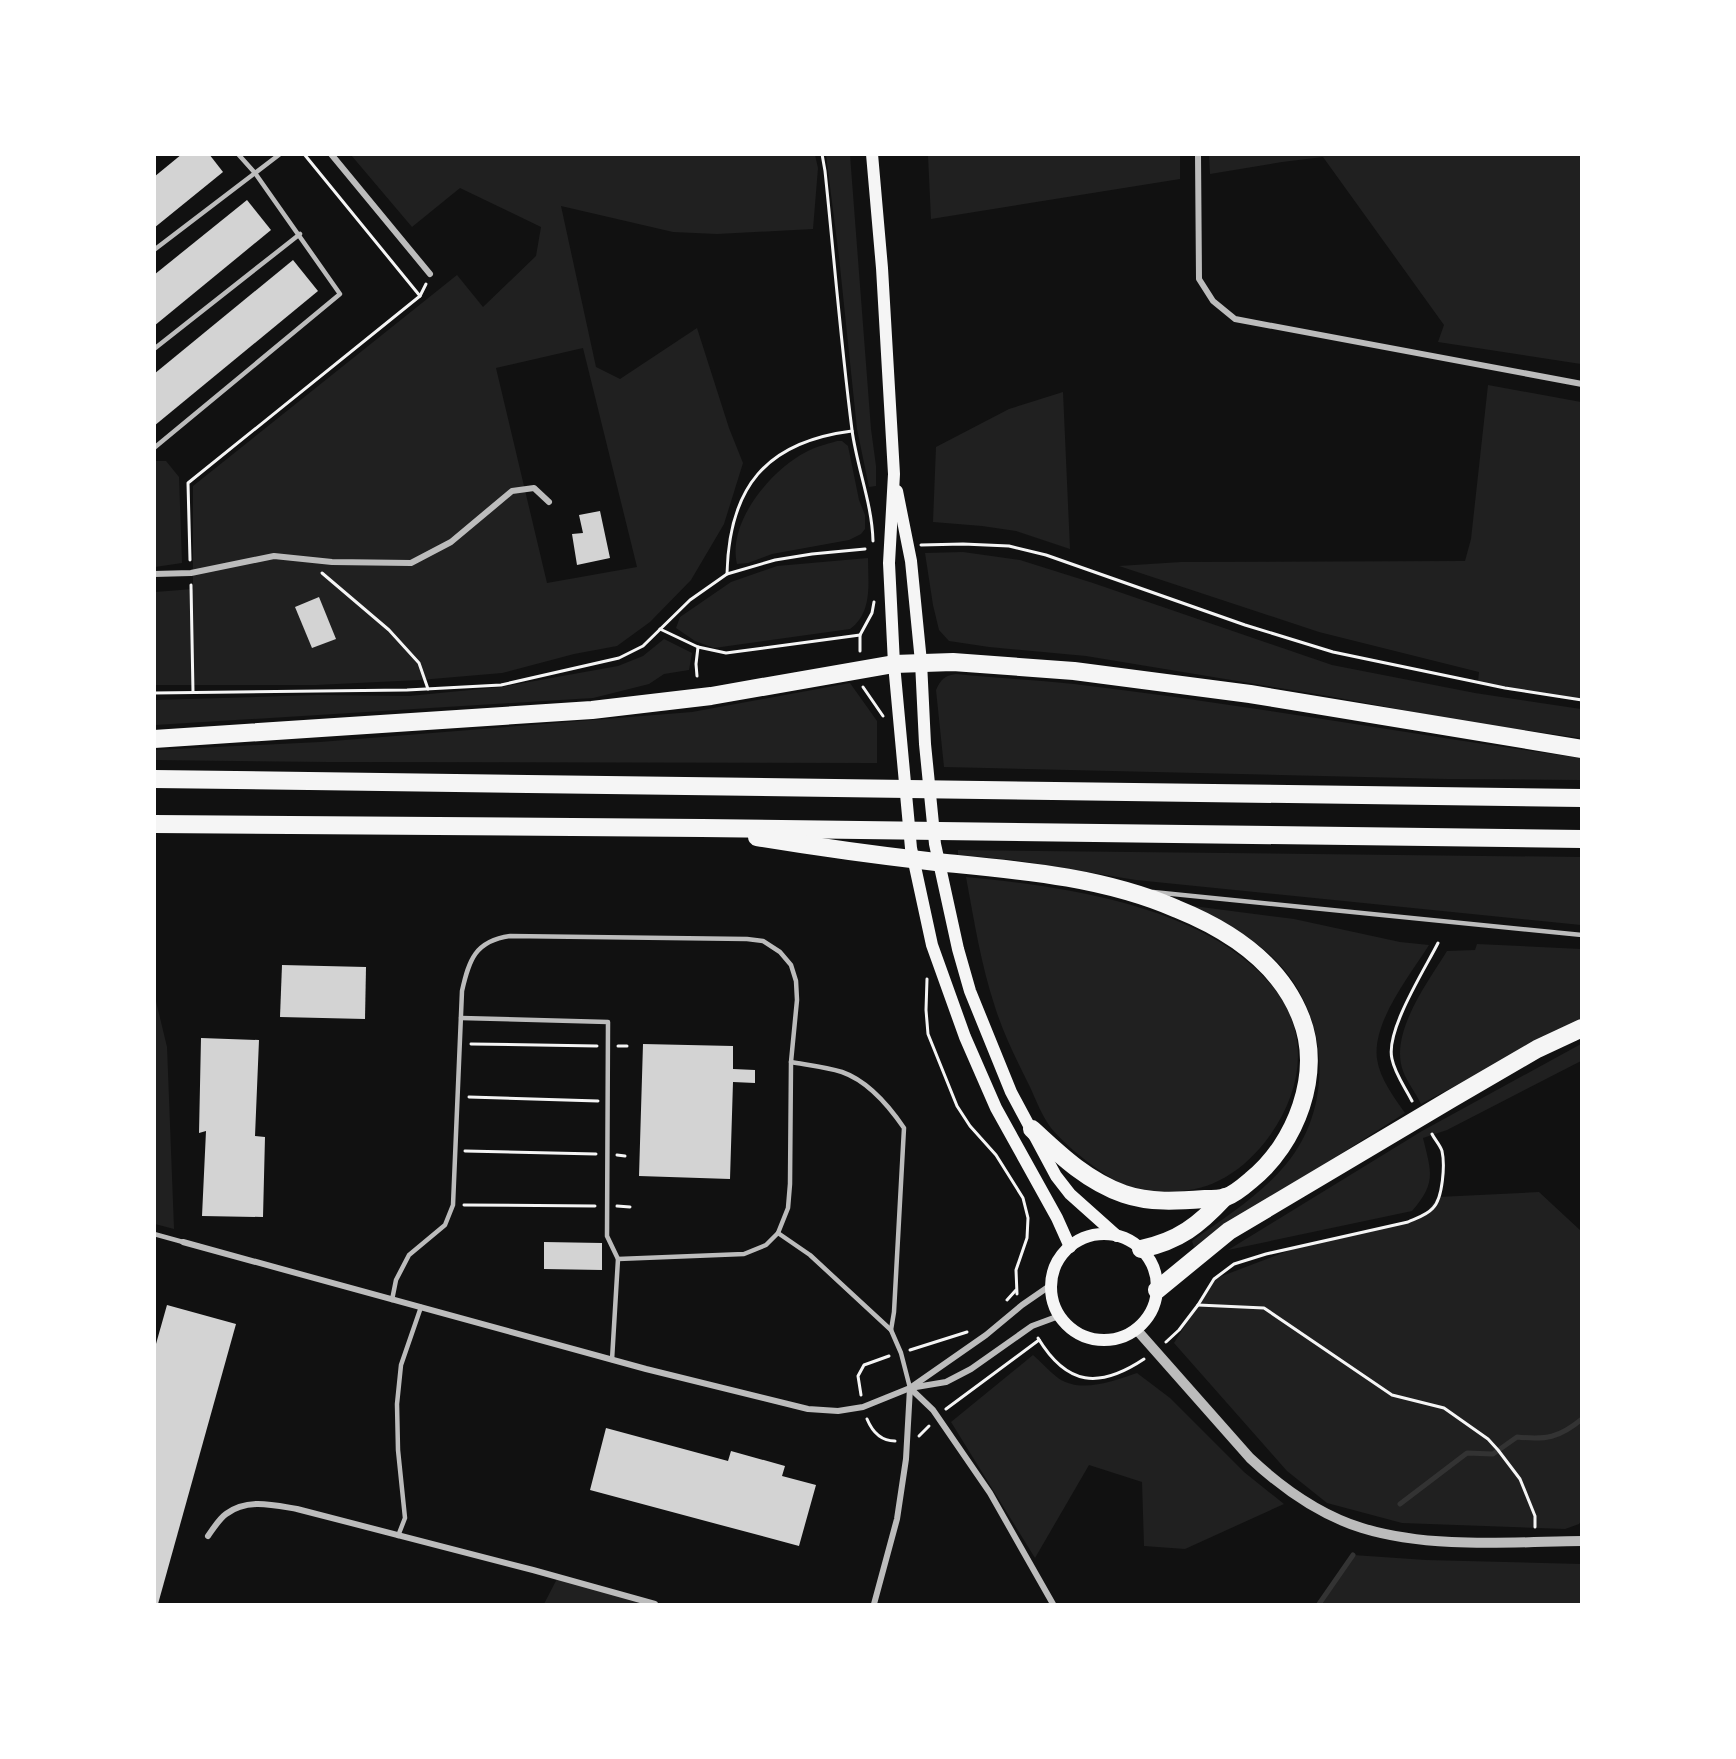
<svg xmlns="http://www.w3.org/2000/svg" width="1736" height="1759" font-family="Arial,sans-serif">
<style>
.green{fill:#202020;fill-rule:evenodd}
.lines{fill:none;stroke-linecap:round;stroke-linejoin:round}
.stream{stroke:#333;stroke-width:5}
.building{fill:#d3d3d3}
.path{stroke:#f5f5f5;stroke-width:3}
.service{stroke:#bcbcbc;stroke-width:4.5}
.minor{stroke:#bcbcbc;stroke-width:6}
.tertiary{stroke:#bcbcbc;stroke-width:10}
.secondary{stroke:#f5f5f5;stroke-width:12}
.motorway{stroke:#f5f5f5;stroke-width:18}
</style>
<rect width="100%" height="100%" fill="#111"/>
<g class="green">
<path d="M351,155H815L818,168L813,229L717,234L673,232L561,206L596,367L620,379L697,328L729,428L743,463L724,524L691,580L650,622L617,646L574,654L502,673L420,680L316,685H155V592L193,589V486L457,275L483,307L536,256L541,227L460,188L412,227ZM583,348L637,567L547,583L496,368Z"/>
<polygon points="826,155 850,155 871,429 876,466 876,486 869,487 857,429 839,257"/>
<polygon points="928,155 1180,155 1180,179 931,219"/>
<polygon points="1209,155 1581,155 1581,364 1438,342 1444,325 1323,157 1282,162 1210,174"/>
<polygon points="1488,385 1581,402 1581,700 1478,682 1479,672 1319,632 1119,566 1181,562 1465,561 1471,539"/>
<polygon points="1063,392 1070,549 1016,531 982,526 933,522 936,447 1009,409"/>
<path d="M837,441H842L848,446L859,500L865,515V529L861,534L849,540L772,554L748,563L737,564C727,522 771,470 806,452C815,447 827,444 837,441Z"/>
<polygon points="155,461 166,461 179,477 182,563 155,567"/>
<polygon points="963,552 1020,560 1093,583 1332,665 1475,693 1581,709 1581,738 1473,723 1328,696 1086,656 989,647 949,641 939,630 933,605 925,553"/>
<path d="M868,558C868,583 873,612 850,629L714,648L695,641L676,628L680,617L731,582L777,566Z"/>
<polygon points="664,639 692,653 689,670 664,674 649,684 593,698 155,725 155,700 317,695 409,696 501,687 618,666 643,656"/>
<path d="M956,674C995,678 1035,680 1074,684C1244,704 1412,735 1581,758V780L1447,779L944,767L936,690C941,679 944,676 956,674Z"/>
<polygon points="850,683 877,721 877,763 330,762 155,760 155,750 320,742 692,712"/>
<polygon points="958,850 1581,857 1581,925 1136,880 1014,860 958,855"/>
<path d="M966,877C1063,886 1208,906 1273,987C1313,1036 1301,1096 1265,1142C1252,1158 1237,1172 1218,1181C1203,1189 1185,1191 1168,1192C1160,1192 1151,1193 1143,1192C1115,1186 1069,1150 1051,1128C1042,1116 1036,1100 1030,1087C1017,1061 1004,1035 995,1007C981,965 974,920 966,877Z"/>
<path d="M1193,906L1294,919L1400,942L1429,945C1410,975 1372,1022 1377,1059C1380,1079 1394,1097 1405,1113L1194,1247L1192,1241C1225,1217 1261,1195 1287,1163C1338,1101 1327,1003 1267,952C1245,933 1218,920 1193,906Z"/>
<path d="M1477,944L1581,949V1019L1421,1104C1416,1093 1407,1082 1403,1071C1389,1033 1428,982 1447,951L1475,950Z"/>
<polygon points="154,993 167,1047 174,1229 155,1224"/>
<path d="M1581,1044V1061L1447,1130L1423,1138C1431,1171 1437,1183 1412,1211L1228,1250L1422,1131Z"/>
<polygon points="1539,1192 1581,1231 1581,1521 1579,1524 1565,1529 1402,1523 1327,1503 1287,1471 1174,1343 1214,1279 1296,1248 1396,1225 1425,1214 1438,1197"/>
<path d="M1033,1355C1041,1362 1049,1371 1058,1378C1081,1394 1113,1381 1137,1373L1170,1398L1244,1472L1284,1504L1185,1549L1144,1546L1142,1482L1089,1465L1035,1558L951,1422Z"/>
<polygon points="1353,1555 1426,1560 1581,1564 1581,1604 1319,1604"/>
<polygon points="558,1577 655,1604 544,1604"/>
</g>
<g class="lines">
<g class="stream">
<path d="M1400,1504L1467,1453L1493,1454L1517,1437C1546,1440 1559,1438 1582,1419"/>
<polyline points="1319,1604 1353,1555"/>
</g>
</g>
<g class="building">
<polygon points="182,154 209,154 223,172 154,228 154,177"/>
<polygon points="247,200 271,230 154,326 154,275"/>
<polygon points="293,260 318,291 154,426 154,374"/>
<polygon points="600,511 610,558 577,565 572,534 583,533 579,515"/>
<polygon points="319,597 336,639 312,648 295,607"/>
<polygon points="282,965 366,967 365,1019 280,1017"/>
<polygon points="201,1038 259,1040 255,1136 265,1137 263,1217 202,1216 206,1131 199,1133"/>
<polygon points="643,1044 733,1046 733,1069 755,1070 755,1083 733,1082 730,1179 639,1176"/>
<polygon points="544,1242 602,1243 602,1270 544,1269"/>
<polygon points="167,1305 236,1324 158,1604 154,1604 154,1351"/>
<polygon points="606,1428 728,1461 731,1451 785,1466 782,1476 816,1485 799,1546 590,1490"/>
</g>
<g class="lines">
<g class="path">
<path d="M822,154L825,171C834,257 841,344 852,430C857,468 872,503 873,541"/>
<polyline points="420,296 426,284"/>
<polyline points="921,545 963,544 1009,546 1046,555 1245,625 1333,652 1505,688 1582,700"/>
<polyline points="190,560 188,483 420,296 304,154"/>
<polyline points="322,573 389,630 419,663 428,689"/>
<path d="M727,574C729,488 765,442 852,431"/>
<polyline points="191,585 193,692"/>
<polyline points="660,629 698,647 726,653 860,635"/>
<polyline points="860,651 860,635 872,613 874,602"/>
<polyline points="697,676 696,664 698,647"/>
<polyline points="863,687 883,716"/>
<polyline points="154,693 407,690 501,685 619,658 643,646 690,600 727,574 775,560 812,554 865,549"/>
<polyline points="927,979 926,1010 928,1034 957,1106 970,1126 996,1155 1023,1198 1028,1218 1027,1238 1016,1270 1017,1294"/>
<polyline points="471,1044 597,1046"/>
<polyline points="618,1046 627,1046"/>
<polyline points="469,1097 598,1101"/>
<path d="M1412,1101C1405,1087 1395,1074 1392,1059C1385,1031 1425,969 1438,943"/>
<polyline points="465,1151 596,1154"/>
<polyline points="617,1155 625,1156"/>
<polyline points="464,1205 595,1206"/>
<polyline points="617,1206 630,1207"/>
<polyline points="1007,1300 1016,1290"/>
<polyline points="1198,1305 1264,1308 1392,1395 1444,1408 1488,1439 1498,1450 1520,1479 1535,1516 1535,1527"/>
<path d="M1038,1338C1067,1386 1099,1389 1144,1359"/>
<path d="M1166,1342L1179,1330L1198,1305L1214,1279L1234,1264L1266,1254L1408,1222C1417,1218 1427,1215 1433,1208C1443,1198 1445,1164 1442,1151C1440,1145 1435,1140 1432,1134"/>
<polyline points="910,1350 967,1332"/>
<polyline points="861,1395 858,1376 864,1365 889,1356"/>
<polyline points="946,1409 1039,1340"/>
<path d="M867,1419C872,1431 881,1441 895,1441"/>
<polyline points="919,1436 929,1426"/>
</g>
<g class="service">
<polyline points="154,250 280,154"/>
<polyline points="154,349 300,234"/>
<polyline points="154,448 340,294 255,173 238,154"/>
<polyline points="1153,892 1582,935"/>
<polyline points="461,1018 608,1022 607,1236 618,1259 612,1360"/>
<path d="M791,1062C808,1065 826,1067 842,1072C868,1081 889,1106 904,1128L894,1312L891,1330L901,1353L910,1388"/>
<polyline points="778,1233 810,1255 891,1330"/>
<polyline points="154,1234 183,1242"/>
<path d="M392,1300L396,1280L409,1255L445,1225L453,1205L462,991C469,960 475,941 510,936L747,939L763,941L780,952L791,965L796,981L797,1000L791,1062L790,1184L788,1208L778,1233L766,1245L744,1254L618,1259"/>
<polyline points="398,1536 405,1518 398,1450 397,1404 401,1365 421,1307"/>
</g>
<g class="minor">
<polyline points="331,154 430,274"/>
<polyline points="1198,154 1199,279 1213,301 1235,319 1582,384"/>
<polyline points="154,574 191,573 274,556 332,562 411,563 451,542 512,491 534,488 549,502"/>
<polyline points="183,1242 646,1369 808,1409 838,1411 863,1407 910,1388 946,1382 971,1369 1032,1326 1059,1316"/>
<polyline points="910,1388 933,1410 990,1493 1053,1604"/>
<path d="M208,1536C213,1529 219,1519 226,1514C247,1498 273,1505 297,1509L533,1570L655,1604"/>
<polyline points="874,1604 897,1519 906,1459 910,1388 986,1335 1022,1305 1051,1285"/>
</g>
<path class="tertiary" d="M1136,1329L1250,1458C1282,1488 1320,1515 1362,1528C1430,1549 1511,1542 1582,1541"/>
<g class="secondary">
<polyline points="872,154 882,268 894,474 889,563 894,664 911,848 932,945 965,1037 996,1108 1057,1218 1070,1247"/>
<polyline points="897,491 911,561 921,662 925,744 935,844 958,949 970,991 1011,1092 1056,1176 1070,1194 1117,1236"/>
<circle cx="1104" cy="1287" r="53"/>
</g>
<g class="motorway">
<polyline points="154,739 592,710 711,696 894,664 953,662 1074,671 1250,694 1582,749"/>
<polyline points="154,779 1582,798"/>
<polyline points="154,824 702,828 1582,839"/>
<path d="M757,837C817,847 876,855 936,862C1017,870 1101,876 1177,909C1229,930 1280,963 1301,1018C1323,1073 1296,1144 1251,1180C1244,1186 1235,1194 1226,1197C1220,1199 1211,1199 1205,1199C1178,1201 1150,1203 1124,1194C1087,1181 1060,1155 1032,1129"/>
<path d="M1141,1249C1179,1241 1199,1225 1225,1197"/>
<polyline points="1157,1290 1229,1231 1451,1099 1537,1049 1582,1028"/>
</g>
</g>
<rect width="1736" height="1759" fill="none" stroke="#ffffff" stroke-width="312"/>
</svg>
